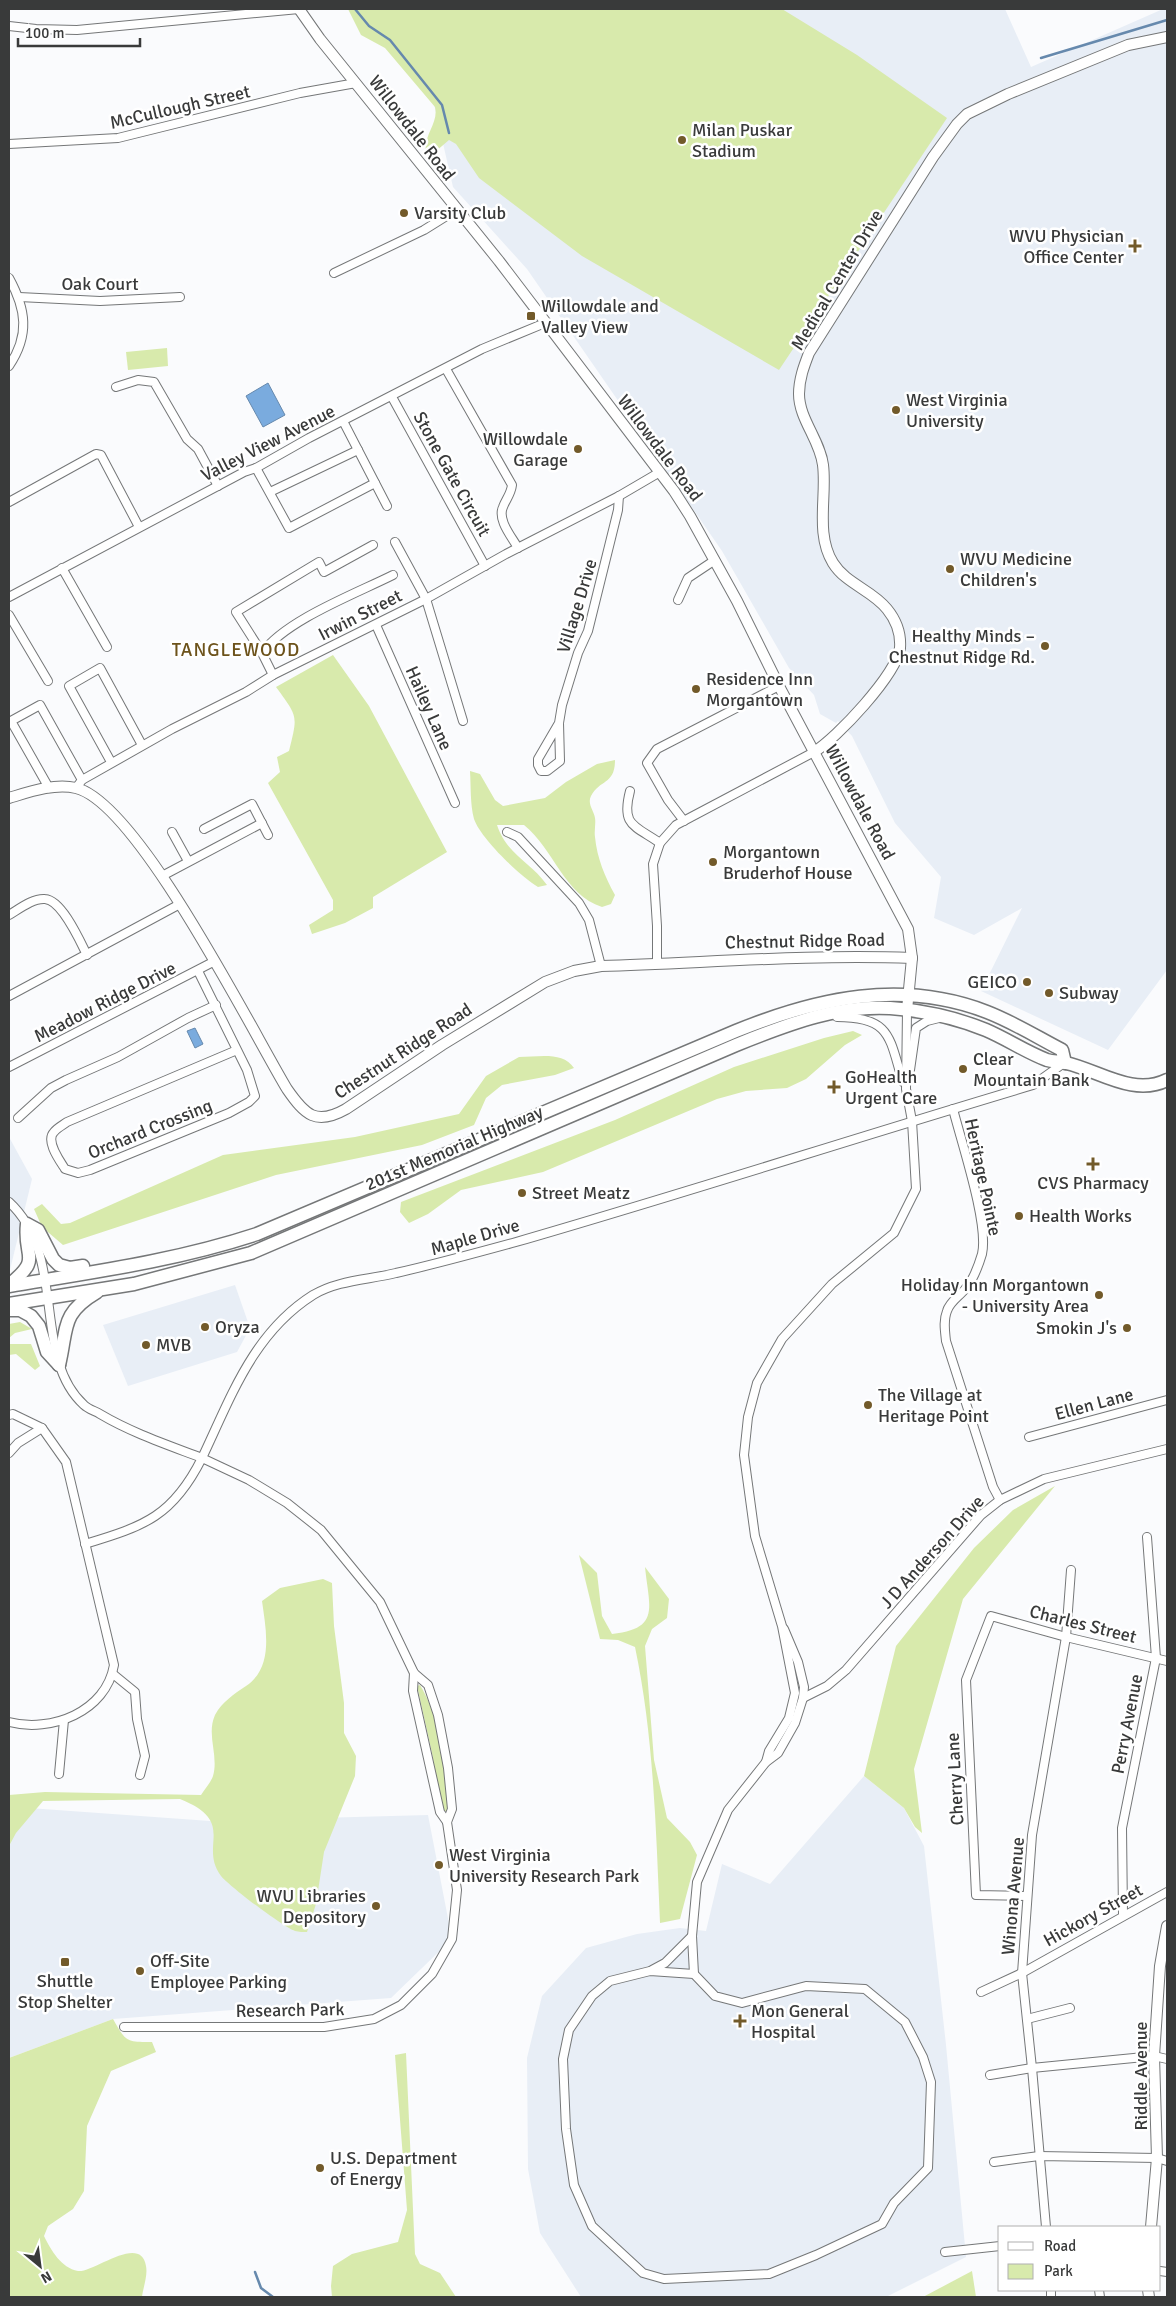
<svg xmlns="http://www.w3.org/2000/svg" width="1176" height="2306" font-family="Signika,sans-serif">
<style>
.built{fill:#e8eef6}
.green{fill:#d8eaac}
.water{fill:#7aabde;stroke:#6689ad}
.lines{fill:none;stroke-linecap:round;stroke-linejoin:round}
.stream{stroke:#6689ad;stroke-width:2.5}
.minor-casing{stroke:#757778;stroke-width:10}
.tertiary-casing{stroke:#757778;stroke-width:12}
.primary-casing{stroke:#757778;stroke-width:15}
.minor{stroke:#fff;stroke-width:8}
.tertiary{stroke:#fff;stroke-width:10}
.primary{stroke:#fff;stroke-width:12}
.poi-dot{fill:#725a2a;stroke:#fff;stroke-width:2}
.labels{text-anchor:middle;stroke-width:5;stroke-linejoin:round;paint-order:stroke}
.street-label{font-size:18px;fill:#393a3a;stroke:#fff}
.poi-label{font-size:18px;fill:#393a3a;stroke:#fff;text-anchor:start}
.neighbourhood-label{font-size:19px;letter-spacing:1px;fill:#6d531b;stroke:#fff}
</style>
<rect width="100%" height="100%" fill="#fafbfd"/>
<g class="built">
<polygon points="380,9 1005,9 1031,67 1163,9 1167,9 1167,970 1108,1050 981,991 1022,908 974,935 934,918 941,877 895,823 852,736 838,721 836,723 820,714 814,695 789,668 722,551 527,269 453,187 422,52"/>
<polygon points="9,1137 32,1179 9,1274"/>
<polygon points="235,1285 250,1328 237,1352 128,1386 103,1325"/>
<polygon points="864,1776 904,1808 924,1846 946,2045 966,2257 886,2297 581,2297 540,2233 528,2169 527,2058 542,1996 586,1948 637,1934 680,1928 706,1931 722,1864 770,1884"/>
<polygon points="29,1808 210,1821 428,1815 452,1939 391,1998 113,2019 9,2058 9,1840"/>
</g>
<g class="green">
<path d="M348,9H782L857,55L947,118L779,370L582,256L479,178L456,144L449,140L435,152H426C423,135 439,123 435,107L385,48L361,35Z"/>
<polygon points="167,348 168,366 128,370 126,352"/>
<path d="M333,655L369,706L447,852L373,897V908L345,923L312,934L309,925L333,910V900L268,783L280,772L277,757L289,751C298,715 298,717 276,687Z"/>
<path d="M615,760C615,785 600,779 591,796C587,804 594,811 595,818C596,824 594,831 595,837C597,858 605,877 615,895L611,904L602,907C564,895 554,849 524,825H497C507,855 530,861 547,885L538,887C520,876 481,839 474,819C470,804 471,786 470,771L480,774L495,800L503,806L545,798L566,782L597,764Z"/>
<polygon points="853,1031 862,1035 845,1045 806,1079 787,1088 746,1091 717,1099 543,1172 461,1190 428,1214 409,1223 400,1212 401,1202 615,1120 734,1067 824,1038"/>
<path d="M519,1057C538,1057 563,1051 574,1068L555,1075L502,1085L486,1098L474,1125L422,1145L276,1175L63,1245L42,1227L34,1209L42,1204L61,1224L70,1223L223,1155L355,1137L459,1114L486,1076Z"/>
<polygon points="20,1322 32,1329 15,1333 9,1338 9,1324"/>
<polygon points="9,1344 31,1344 40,1366 35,1370 16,1354 9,1355"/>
<polygon points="1055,1486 963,1599 914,1769 922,1833 915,1827 904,1808 864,1776 896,1646 974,1548 1013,1510"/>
<path d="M579,1555L597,1573L602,1616L612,1634C661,1629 649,1607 645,1567L669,1599L667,1618L652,1629L645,1646L654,1760L667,1818L690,1842L697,1855L680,1919L660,1923C656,1831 654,1737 635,1647L618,1640L600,1639Z"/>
<path d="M323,1579L332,1583L334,1626L344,1703V1733L356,1756L355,1776L324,1852L316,1904L307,1932C303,1932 299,1932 295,1931C283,1927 229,1886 221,1876C198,1845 238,1822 180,1799L43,1801L16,1833L9,1846V1795L45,1792L201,1795C205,1789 211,1782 213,1776C219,1755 206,1735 215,1715C222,1702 234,1694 246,1686C274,1667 266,1630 262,1601L280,1588Z"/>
<path d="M420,1685C439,1715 450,1776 447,1811H444L440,1801L432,1753L417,1686Z"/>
<path d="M113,2019C126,2042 126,2042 152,2042L156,2052L111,2071L87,2126L84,2191L73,2209L48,2226L44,2236C51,2250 61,2268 78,2271C93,2273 141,2233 146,2266C148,2275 143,2288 142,2297H9V2058Z"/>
<polygon points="406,2053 415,2254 420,2264 440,2273 456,2297 332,2297 331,2286 333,2266 352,2254 398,2242 407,2210 395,2055"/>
<polygon points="972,2271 976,2297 923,2297"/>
</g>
<g class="water">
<polygon points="268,383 285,415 263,427 246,396"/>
<polygon points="195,1028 203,1044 195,1048 187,1031"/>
</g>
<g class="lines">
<g class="stream">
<polyline points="355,9 369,26 390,40 442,105 449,133"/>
<polyline points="1041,58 1167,20"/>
<polyline points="255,2272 261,2288 273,2297"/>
</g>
<g class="minor-casing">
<g id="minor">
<polyline points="9,26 36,29 77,30 299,9"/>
<polyline points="9,144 118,138 300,93 356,83"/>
<polyline points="334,273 424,230 456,210"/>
<path d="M9,278C26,309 30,335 9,366"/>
<polyline points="19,297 100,301 180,297"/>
<path d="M446,369L512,485C511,494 506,499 503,507C497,520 512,537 518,548"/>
<polyline points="116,387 138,380 154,382 187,439 198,449 218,486"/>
<polyline points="392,397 485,566"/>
<polyline points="343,421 387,506"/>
<polyline points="256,468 289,528 375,483"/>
<polyline points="270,492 358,450"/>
<polyline points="9,502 96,454 101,455 139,527"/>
<polyline points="395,542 426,599 463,721"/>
<polyline points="62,568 107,647"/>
<polyline points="9,597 244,472 256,468 309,438 482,349 545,323"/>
<polyline points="678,600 688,578 715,560"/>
<polyline points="9,615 48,681"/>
<polyline points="376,625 455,803"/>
<polyline points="262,653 236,612 319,562 324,572 373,545"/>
<path d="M273,675L262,653C286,620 355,594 393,575"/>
<polyline points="559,723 538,759 538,765 541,771 547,771 560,761 559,723 562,705 578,653 588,631 618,510 619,496"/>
<polyline points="111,762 69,686 100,668 142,745"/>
<polyline points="49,788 11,721 40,705 82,780"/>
<polyline points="76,788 82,780 172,729 246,692 273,675 426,599 506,554 619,496 660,472"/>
<path d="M630,791C621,826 634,825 660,843"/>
<polyline points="684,821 668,800 647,763 657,749 779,686"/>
<polyline points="204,829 252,804 268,835"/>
<polyline points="172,832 188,861"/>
<polyline points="507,832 518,837 579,903 589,920 601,966"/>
<polyline points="162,876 262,823"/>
<path d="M9,915C19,909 33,898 45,899C62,900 80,941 87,955"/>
<polyline points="657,963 657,926 653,864 660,843 676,825 814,752"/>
<path d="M198,971L247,1070L255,1096L249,1102L229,1113L90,1170L78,1173L65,1169C60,1161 45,1141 54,1132C57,1128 63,1125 67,1122L237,1050"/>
<polyline points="9,996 180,904"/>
<path d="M837,1017C892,1017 889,1038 903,1082"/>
<polyline points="9,1067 213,962"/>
<polyline points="910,1070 916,1028 927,1021 939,1018"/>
<path d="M953,1109C961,1141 989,1224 982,1254C979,1264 973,1280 966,1288C960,1296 950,1301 947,1311C943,1321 945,1331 946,1341L993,1487L1000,1500"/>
<polyline points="18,1118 51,1088 66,1080 118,1057 188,1018 216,1005"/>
<path d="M9,1202C68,1256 31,1357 84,1405C88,1409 95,1411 100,1414C132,1433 168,1445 202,1458C231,1397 253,1333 313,1295C338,1280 368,1280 396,1273C436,1264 476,1253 516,1242C689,1192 861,1136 1033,1085L1064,1063"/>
<path d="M9,1415L13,1414L42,1428L66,1462L114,1665C106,1712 51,1733 9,1722"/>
<polyline points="1029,1437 1167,1400"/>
<polyline points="9,1453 18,1443 42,1428"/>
<path d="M85,1544C145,1526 173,1516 202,1458L249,1480L287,1503L321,1530L380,1602L414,1673L428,1685L438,1715L448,1768L452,1809L447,1822L457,1890L452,1939L432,1974L401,2005L374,2019L324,2027H124"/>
<polyline points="414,1673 413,1691 440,1812 447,1822"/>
<polyline points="113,1674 135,1692 137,1719 145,1756 140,1775"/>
<polyline points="803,1698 827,1686 846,1670 981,1515 1000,1500 1044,1479 1167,1449"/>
<polyline points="766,1762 769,1751 789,1718 795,1693 782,1626 755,1536 744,1455 748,1417 757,1383 782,1339 832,1284 894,1233 916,1189 912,1121 906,1089 907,1010"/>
<polyline points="59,1774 64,1720"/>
<polyline points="1026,1896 976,1895 966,1680 991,1616 1066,1637 1167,1661"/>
<polyline points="1123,1915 1122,1828 1156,1658 1147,1537"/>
<polyline points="652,1970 665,1963 692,1936"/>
<polygon points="650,1971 694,1974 715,1996 742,2003 806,1986 865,1989 905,2022 923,2057 931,2082 928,2168 894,2203 882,2224 816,2255 769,2274 664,2279 643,2273 592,2226 574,2185 566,2129 563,2059 569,2030 592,1996 610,1981"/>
<polyline points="694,1974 692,1936 697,1882 728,1810 766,1762 778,1753 795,1723 803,1698 804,1687 798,1662 784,1629"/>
<polyline points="981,1992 1022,1973 1167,1892"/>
<polyline points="1027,2019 1070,2008"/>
<polyline points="990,2075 1032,2068 1154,2056 1167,2059"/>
<polyline points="994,2162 1039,2156 1157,2158 1167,2161"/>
<polyline points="1046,2227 1032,2068 1022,1973 1032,1835 1066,1637 1071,1570"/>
<polyline points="945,2252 1000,2246"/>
<polyline points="1160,2271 1167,2272"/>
<polyline points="1051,2290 1051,2297"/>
<polyline points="1099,2290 1100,2297"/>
</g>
</g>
<g class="tertiary-casing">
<g id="tertiary">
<polyline points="299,9 320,39 499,261 674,491 690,516 737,601 779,686 908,929 912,958 907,1010"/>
<path d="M814,752C837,738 896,675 900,648C901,634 896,620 887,609C872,590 846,584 833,563C815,534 827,496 823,465C820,440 799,419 799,394C799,379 804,366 809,353L933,157L957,124L967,114L1008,94L1128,45L1167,37"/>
<path d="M9,798C29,792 54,783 76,788C138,803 251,1029 287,1089C305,1115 316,1126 346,1109L442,1045L545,982L574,971L601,966C705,963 808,954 912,958"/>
<polyline points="1151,2227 1157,2158 1154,2056 1160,1966 1167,1926"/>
<polyline points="1148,2290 1149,2297"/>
</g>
</g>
<g class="primary-casing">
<g id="primary">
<path d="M9,1285C43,1257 23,1259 27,1224L38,1230L53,1259L59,1265L70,1268L83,1266"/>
<path d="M9,1286C93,1272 175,1261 257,1234L736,1031C817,998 902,979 987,1012C1013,1022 1037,1037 1062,1050L1065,1063"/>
<path d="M9,1304L134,1284L251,1253L736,1045C788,1024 844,1002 901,1009C929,1012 959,1019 986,1030C1007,1039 1026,1052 1047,1060C1053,1062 1059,1061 1066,1063C1098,1070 1133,1097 1167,1080"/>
<polyline points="9,1310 20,1310 31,1316 39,1326 47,1352 59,1365"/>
<path d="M59,1365C68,1328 60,1314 97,1292"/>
</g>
</g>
<use href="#minor" class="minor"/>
<use href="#tertiary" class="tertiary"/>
<use href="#primary" class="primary"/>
</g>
<g class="poi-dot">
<circle cx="682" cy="140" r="5"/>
<circle cx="404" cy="213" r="5"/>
<path d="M1132.5 238.5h5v5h5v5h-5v5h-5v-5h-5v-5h5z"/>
<rect x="526" y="311" width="10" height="10" rx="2.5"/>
<circle cx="896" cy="410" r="5"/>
<circle cx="578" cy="449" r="5"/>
<circle cx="950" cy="569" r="5"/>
<circle cx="1045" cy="646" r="5"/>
<circle cx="696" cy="689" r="5"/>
<circle cx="713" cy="862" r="5"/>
<circle cx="1027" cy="982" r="5"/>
<circle cx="1049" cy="993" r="5"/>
<circle cx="963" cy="1069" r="5"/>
<path d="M831.5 1079.5h5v5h5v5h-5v5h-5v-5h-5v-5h5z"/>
<path d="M1090.5 1156.5h5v5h5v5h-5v5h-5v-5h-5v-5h5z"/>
<circle cx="522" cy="1193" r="5"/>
<circle cx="1019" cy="1216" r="5"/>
<circle cx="1099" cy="1295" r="5"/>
<circle cx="205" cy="1327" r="5"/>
<circle cx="1127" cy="1328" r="5"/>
<circle cx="146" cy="1345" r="5"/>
<circle cx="868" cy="1405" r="5"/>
<circle cx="439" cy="1865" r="5"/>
<circle cx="376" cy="1906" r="5"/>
<rect x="60" y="1957" width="10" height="10" rx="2.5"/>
<circle cx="140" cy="1971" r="5"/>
<path d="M737.5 2013.5h5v5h5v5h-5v5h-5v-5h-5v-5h5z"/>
<circle cx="320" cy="2168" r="5"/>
</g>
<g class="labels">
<g class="street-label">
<text transform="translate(180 107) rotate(-13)" y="6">McCullough Street</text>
<text transform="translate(412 128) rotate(52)" y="6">Willowdale Road</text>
<text transform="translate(837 280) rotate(-59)" y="6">Medical Center Drive</text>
<text x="100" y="290">Oak Court</text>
<text transform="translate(268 443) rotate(-27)" y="6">Valley View Avenue</text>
<text transform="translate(660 448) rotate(53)" y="6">Willowdale Road</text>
<text transform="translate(452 474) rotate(61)" y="6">Stone Gate Circuit</text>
<text transform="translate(577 606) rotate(-73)" y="6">Village Drive</text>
<text transform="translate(360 615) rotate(-27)" y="6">Irwin Street</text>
<text transform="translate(429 708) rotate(66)" y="6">Hailey Lane</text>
<text transform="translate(860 802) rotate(62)" y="6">Willowdale Road</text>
<text transform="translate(805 941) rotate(-1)" y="6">Chestnut Ridge Road</text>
<text transform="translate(105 1002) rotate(-27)" y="6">Meadow Ridge Drive</text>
<text transform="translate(403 1051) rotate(-33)" y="6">Chestnut Ridge Road</text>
<text transform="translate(150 1129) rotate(-22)" y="6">Orchard Crossing</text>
<text transform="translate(454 1148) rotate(-23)" y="6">201st Memorial Highway</text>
<text transform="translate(983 1177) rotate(78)" y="6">Heritage Pointe</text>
<text transform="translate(475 1237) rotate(-16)" y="6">Maple Drive</text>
<text transform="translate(1094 1404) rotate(-15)" y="6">Ellen Lane</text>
<text transform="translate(932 1552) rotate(-48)" y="6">J D Anderson Drive</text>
<text transform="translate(1083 1624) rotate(14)" y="6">Charles Street</text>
<text transform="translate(1127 1724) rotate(-79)" y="6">Perry Avenue</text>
<text transform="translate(955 1779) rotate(-93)" y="6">Cherry Lane</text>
<text transform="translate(1013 1896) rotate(-85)" y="6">Winona Avenue</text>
<text transform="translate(1093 1915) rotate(-29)" y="6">Hickory Street</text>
<text transform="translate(290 2010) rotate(-1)" y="6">Research Park</text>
<text transform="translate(1141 2076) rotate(-90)" y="6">Riddle Avenue</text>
</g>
<g class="poi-label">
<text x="692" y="136">Milan Puskar<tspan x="692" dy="21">Stadium</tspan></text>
<text x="414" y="219">Varsity Club</text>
<text x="1124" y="242" text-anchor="end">WVU Physician<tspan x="1124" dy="21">Office Center</tspan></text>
<text x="541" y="312">Willowdale and<tspan x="541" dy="21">Valley View</tspan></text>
<text x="906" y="406">West Virginia<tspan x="906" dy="21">University</tspan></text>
<text x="568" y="445" text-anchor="end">Willowdale<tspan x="568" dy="21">Garage</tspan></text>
<text x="960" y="565">WVU Medicine<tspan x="960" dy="21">Children's</tspan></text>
<text x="1035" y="642" text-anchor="end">Healthy Minds –<tspan x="1035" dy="21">Chestnut Ridge Rd.</tspan></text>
<text x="706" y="685">Residence Inn<tspan x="706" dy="21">Morgantown</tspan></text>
<text x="723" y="858">Morgantown<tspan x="723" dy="21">Bruderhof House</tspan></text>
<text x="1017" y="988" text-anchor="end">GEICO</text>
<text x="1059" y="999">Subway</text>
<text x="973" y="1065">Clear<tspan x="973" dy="21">Mountain Bank</tspan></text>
<text x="845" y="1083">GoHealth<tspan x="845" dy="21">Urgent Care</tspan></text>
<text x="1093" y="1189" text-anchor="middle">CVS Pharmacy</text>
<text x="532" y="1199">Street Meatz</text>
<text x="1029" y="1222">Health Works</text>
<text x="1089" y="1291" text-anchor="end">Holiday Inn Morgantown<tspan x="1089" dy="21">- University Area</tspan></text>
<text x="215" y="1333">Oryza</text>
<text x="1117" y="1334" text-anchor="end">Smokin J's</text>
<text x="156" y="1351">MVB</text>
<text x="878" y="1401">The Village at<tspan x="878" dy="21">Heritage Point</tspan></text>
<text x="449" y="1861">West Virginia<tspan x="449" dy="21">University Research Park</tspan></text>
<text x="366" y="1902" text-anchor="end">WVU Libraries<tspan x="366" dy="21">Depository</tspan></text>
<text x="150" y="1967">Off-Site<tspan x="150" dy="21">Employee Parking</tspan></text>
<text x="65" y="1987" text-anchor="middle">Shuttle<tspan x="65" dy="21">Stop Shelter</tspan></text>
<text x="751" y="2017">Mon General<tspan x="751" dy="21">Hospital</tspan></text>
<text x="330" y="2164">U.S. Department<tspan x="330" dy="21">of Energy</tspan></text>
</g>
<g class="neighbourhood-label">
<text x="236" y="656">TANGLEWOOD</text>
</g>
</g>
<rect width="1176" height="2306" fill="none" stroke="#393a3a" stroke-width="20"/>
<rect x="998" y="2226" width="162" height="65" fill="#ffffff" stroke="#b0b0b0"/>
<rect x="1008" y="2242" width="25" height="8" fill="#ffffff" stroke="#b0b0b0"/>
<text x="1044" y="2251" font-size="15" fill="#393a3a">Road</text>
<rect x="1008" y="2264" width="25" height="15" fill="#d8eaac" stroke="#b0b0b0"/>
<text x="1044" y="2276" font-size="15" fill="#393a3a">Park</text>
<g transform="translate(40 2266) rotate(151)" stroke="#ffffff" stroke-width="4" paint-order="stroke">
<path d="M0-4L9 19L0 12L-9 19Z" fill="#393a3a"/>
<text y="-8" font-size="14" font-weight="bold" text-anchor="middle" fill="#393a3a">N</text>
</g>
<path d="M18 38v8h122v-8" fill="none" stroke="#393a3a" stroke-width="2.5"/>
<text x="25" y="38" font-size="15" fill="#393a3a" stroke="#ffffff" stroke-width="4" paint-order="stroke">100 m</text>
</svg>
